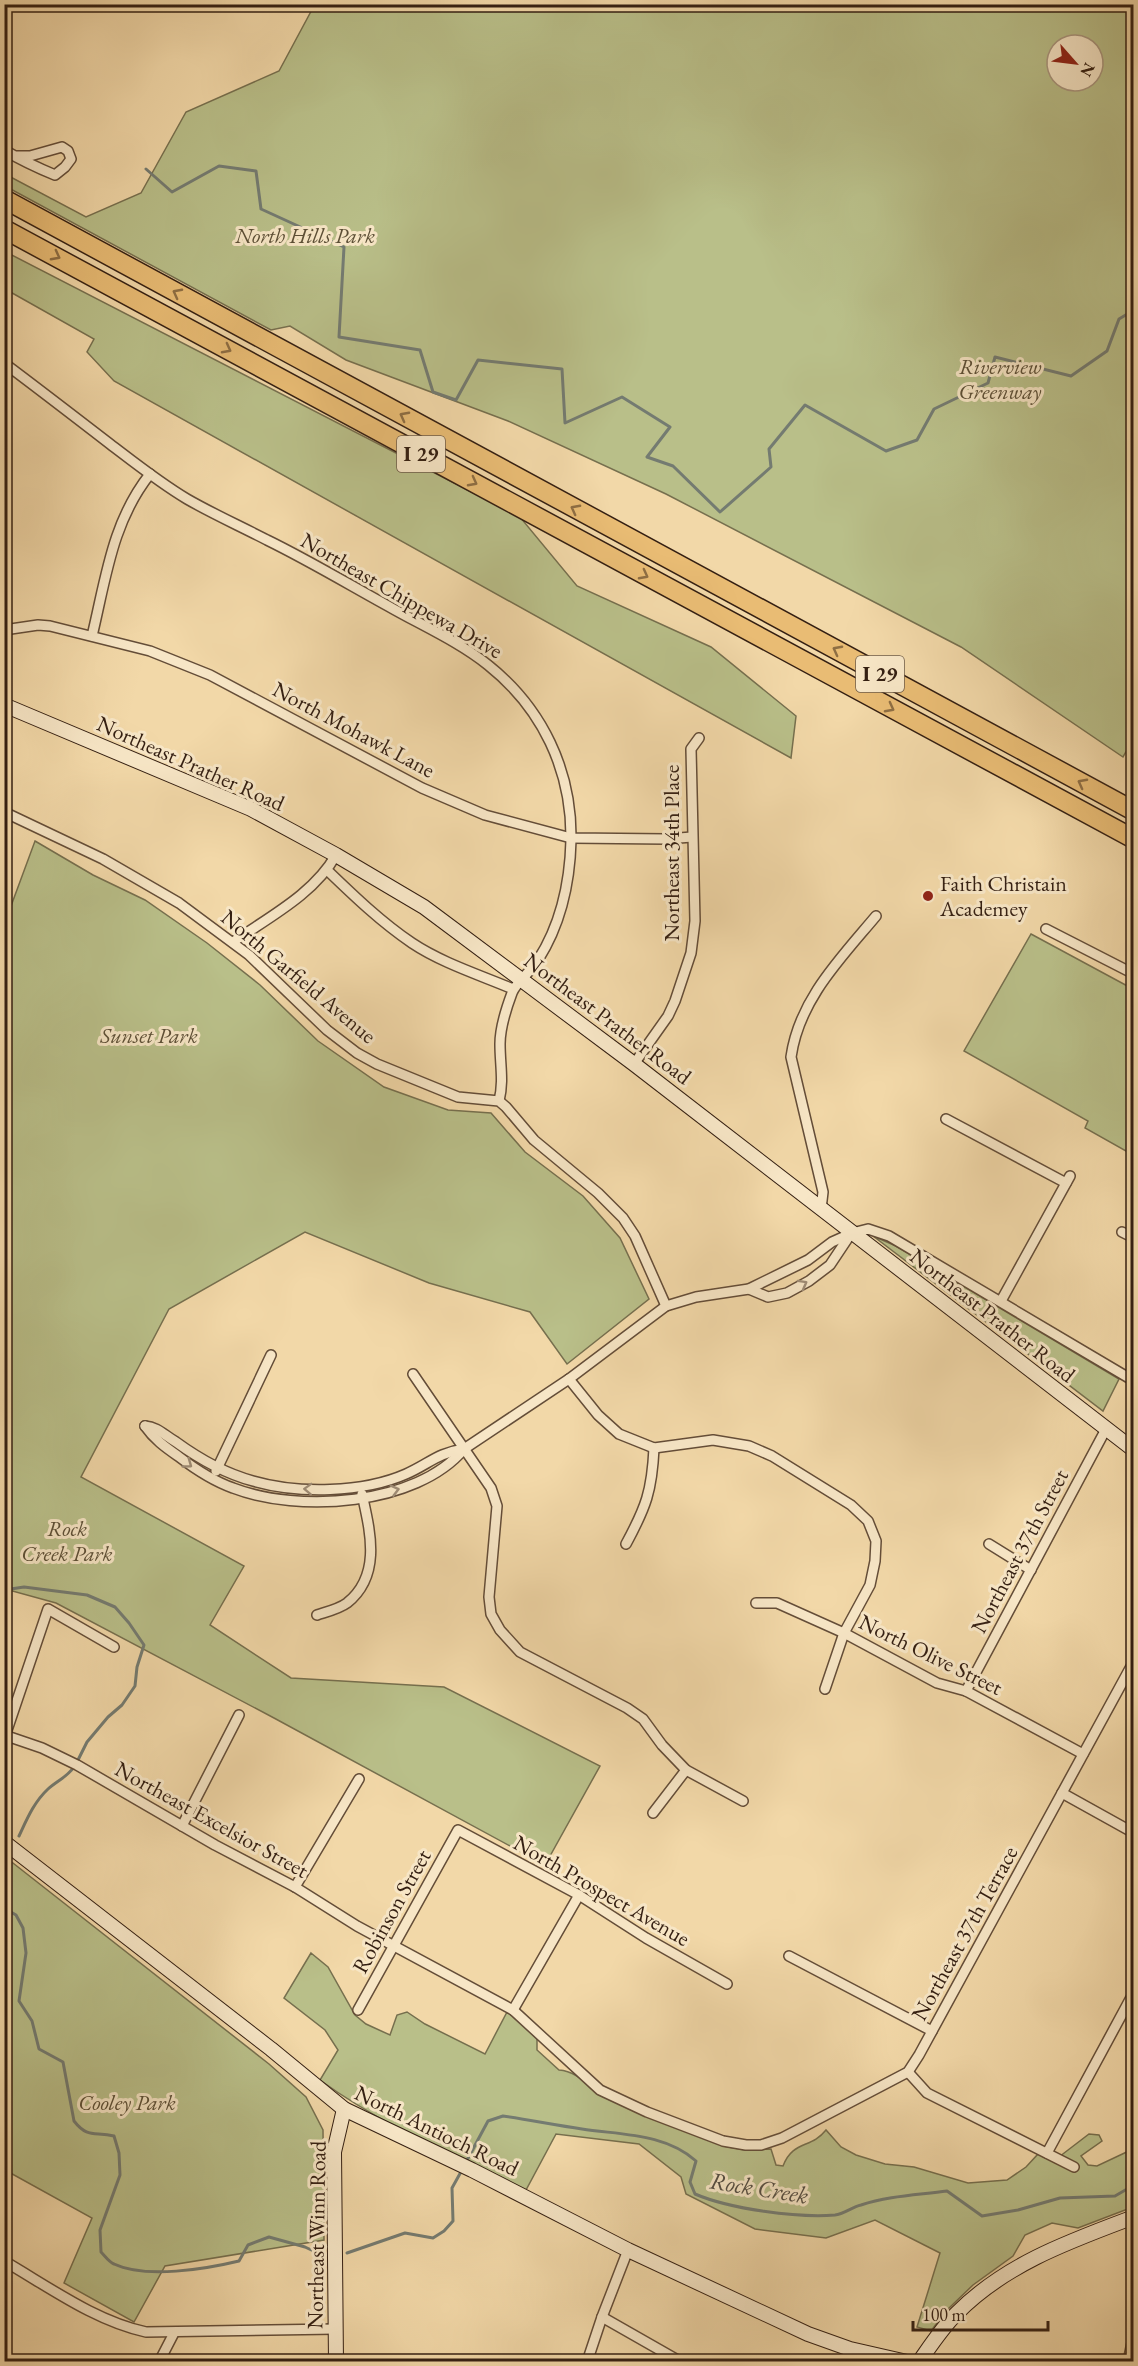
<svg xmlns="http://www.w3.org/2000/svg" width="1138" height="2366" font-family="'EB Garamond',serif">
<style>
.green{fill:#b9bf89;stroke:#766f4e;stroke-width:1.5;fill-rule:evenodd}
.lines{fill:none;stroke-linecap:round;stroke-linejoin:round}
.stream{stroke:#747b71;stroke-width:3}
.street-casing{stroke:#644d38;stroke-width:12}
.secondary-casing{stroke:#341f12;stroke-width:16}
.highway-casing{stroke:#341f12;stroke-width:21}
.street{stroke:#f7e6c6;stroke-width:9}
.secondary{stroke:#f7e6c6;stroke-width:14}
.highway{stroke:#e9bc74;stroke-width:18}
.oneway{stroke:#8e6e43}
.oneway2{stroke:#9f8c75}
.poi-dot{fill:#8f2418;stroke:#f7e6c6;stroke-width:2}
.labels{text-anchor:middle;stroke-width:6;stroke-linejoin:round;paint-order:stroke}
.shield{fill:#f7e6c6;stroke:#6e5b48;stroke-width:1.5}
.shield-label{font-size:21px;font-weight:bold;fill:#341f12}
.park-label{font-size:22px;font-style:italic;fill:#5c4f36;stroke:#f7e6c6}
.street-label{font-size:22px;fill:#341f12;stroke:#f7e6c6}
.poi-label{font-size:22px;fill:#341f12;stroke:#f7e6c6;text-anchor:start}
.water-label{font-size:24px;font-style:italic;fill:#544d42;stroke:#f7e6c6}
</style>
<rect width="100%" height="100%" fill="#f2d8a8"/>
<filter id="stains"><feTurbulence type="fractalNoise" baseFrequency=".00333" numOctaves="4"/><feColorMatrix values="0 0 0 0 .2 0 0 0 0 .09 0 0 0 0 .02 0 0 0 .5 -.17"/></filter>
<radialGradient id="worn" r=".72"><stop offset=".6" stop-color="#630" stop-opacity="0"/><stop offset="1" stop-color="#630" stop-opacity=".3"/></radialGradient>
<g class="green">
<path d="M315,4L1133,5L1134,738L1123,757L961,647L666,494L508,421L346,360L290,326L271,330L5,186V174L86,217L141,193L186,112L279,71ZM1057,45H1093V81H1057Z"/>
<polygon points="4,251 520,517 577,586 711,647 796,716 791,758 114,381 87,352 94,339 5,289"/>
<polygon points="35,841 93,875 145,900 207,943 260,985 318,1041 384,1087 448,1110 491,1113 525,1152 583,1196 620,1238 649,1299 567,1364 530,1312 429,1283 305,1232 169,1309 81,1477 244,1566 210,1625 291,1678 444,1687 600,1766 545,1865 274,1718 56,1603 5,1589 4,925"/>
<polygon points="1031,934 1133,989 1133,1155 1085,1128 1088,1121 964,1051"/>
<polygon points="873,1236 896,1246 1119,1379 1103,1411"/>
<polygon points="4,1856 269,2064 306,2097 323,2130 324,2240 165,2266 134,2322 64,2283 92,2218 5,2170"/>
<path d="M311,1953L328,1967L355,2015L366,2024L390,2035L397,2015L407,2012L425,2024L485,2054L507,2012L515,2017L537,2039V2050L559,2070C578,2071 593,2090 610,2100L723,2146L745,2150L771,2149L776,2165L783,2166C793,2140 811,2149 826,2130L841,2147L856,2155L885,2164L914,2167L968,2183L1007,2180L1026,2167L1039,2153L1055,2160L1089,2134L1099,2135L1102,2141L1081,2156L1088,2165L1097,2166L1133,2149V2207L1078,2228L1052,2223L1025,2235L1013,2256L973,2285L946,2311L931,2331L917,2327L940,2253L875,2220L826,2238L755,2229L686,2194L681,2177L639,2144L556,2134L526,2190C456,2156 383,2126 320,2080L338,2050L325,2030L284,1998Z"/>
</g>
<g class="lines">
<g class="stream">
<polyline points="146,169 172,192 219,166 256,171 261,209 344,247 339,337 420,350 433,392 456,400 478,360 562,369 565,423 622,397 670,427 647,457 673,466 720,512 771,467 769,449 805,405 886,451 917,440 934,409 988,383 995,357 1071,376 1107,351 1119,319 1134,310"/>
<polyline points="4,1590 24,1587 87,1595 115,1607 129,1623 144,1645 137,1667 135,1686 122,1705 108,1717 87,1742 78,1760"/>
<path d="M19,1836C27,1819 34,1802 48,1789C57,1781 67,1777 74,1767"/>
<polyline points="4,1866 7,1858"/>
<path d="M4,1908L16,1915L23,1928L26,1953L19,2001L32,2021L39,2049L63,2062L74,2121C88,2139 95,2131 114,2136L119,2153L120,2175L100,2230L101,2252C105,2256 109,2262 114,2264C146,2279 206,2269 239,2261L248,2245L269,2237L305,2247L322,2255"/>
<path d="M466,2162L488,2121L503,2116C530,2120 555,2125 582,2129C621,2135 665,2133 696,2161L690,2182L695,2194C730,2209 797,2218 835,2215C844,2214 852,2207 861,2205C888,2196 918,2195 947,2191L982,2216L1018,2210L1060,2198L1115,2196L1134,2185"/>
<polyline points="347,2253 405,2233 433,2238 444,2231 453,2221 452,2188 462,2170"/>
</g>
<g class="street-casing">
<g id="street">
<polyline points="188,4 192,4"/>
<path d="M4,150C21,160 38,168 55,175L65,167L71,159L68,151L62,147L30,156H15"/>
<path d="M4,363C40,390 75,417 110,444C135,463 160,483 187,499C213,514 240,526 267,540C308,560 348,584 388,606C421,625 458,641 488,665C542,708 572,770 571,840C570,883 561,924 538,960C531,972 516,982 512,993C506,1009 500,1027 500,1044C500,1065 504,1081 499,1101"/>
<polyline points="4,630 38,625 50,626 150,651 210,675 422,788 485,815 571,838 666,839 692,837"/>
<path d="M92,636C106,578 112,522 150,474"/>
<polyline points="4,812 103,859 179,903 249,955 327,1030 357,1053 377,1064 458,1097 499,1101 506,1107 534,1140 598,1193 623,1218 635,1236 666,1306"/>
<path d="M327,870C354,896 381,922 412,943C442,963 480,975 513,989"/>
<polyline points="1046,929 1134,974"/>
<path d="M233,942C269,917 314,894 336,855"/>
<polyline points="634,1064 668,1016 675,1001 691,953 695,921 691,749 699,738"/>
<polyline points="946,1119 1066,1183"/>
<path d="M821,1209L823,1192L791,1057C799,1000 840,959 876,916"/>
<polyline points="1122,1232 1134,1238"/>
<polyline points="749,1289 768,1297 787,1293 809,1281 830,1265 850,1235"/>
<polyline points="1001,1301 1070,1176"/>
<polyline points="413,1374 491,1488 497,1506 489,1597 491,1614 500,1630 520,1652 627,1708 643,1719 662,1745 686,1770 743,1801"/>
<polyline points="569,1379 598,1415 619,1434 654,1448 713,1440 749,1446 772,1456 851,1505 868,1521 876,1541 875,1561 870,1585 844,1633 825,1689"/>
<path d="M145,1426C154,1439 165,1447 178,1456C195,1469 213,1481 233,1488C298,1513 416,1506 464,1449L569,1379L666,1306L696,1297L749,1289L808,1260L832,1242L852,1233L868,1229L889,1236L1134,1381"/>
<path d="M145,1426C158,1427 164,1435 176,1442C198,1458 227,1474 253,1481C298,1494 363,1493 406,1474C429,1464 437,1453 464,1449"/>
<polyline points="216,1471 271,1355"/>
<path d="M626,1544C646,1507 652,1491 654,1448"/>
<polyline points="989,1544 1031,1570"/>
<polyline points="756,1603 777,1603 844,1633 937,1683 966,1691 1083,1754"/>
<path d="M317,1615C326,1612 339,1609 347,1603C382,1575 370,1531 362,1494"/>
<polyline points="966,1691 1106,1429"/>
<polyline points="4,1735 42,1748 77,1765 215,1845 295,1887 357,1926 513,2010 600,2090 647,2112 723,2141 746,2145 761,2145 782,2138 908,2072 919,2055 1134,1661"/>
<polyline points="5,1736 48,1609 114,1647"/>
<polyline points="1062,1793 1134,1833"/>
<polyline points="653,1813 686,1770"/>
<polyline points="182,1826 239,1715"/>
<polyline points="295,1887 359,1779"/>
<polyline points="789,1956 932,2031"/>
<polyline points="358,2010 458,1830 579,1895 646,1938 727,1984"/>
<polyline points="513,2010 579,1895"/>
<polyline points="908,2072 927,2093 1074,2167"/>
<polyline points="1047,2153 1134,1992"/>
<path d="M4,2261C49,2287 95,2321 146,2332L336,2329"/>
<polyline points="602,2317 681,2362"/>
<polyline points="159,2362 174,2333"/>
<polyline points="587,2362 602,2317 628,2250"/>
<polyline points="1128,2362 1134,2333"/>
</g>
</g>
<g class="secondary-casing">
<g id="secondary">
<polyline points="4,705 251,809 336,855 424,907 634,1064 1134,1450"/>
<polyline points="4,1842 271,2049 344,2109 472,2170 628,2250 808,2334 850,2349 907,2362"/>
<polyline points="336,2362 334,2152 344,2109"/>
<path d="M919,2362C931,2345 942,2328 956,2314C1005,2264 1070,2241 1134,2217"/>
</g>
</g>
<g class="highway-casing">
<g id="highway">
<polyline points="4,199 1134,811"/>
<polyline points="4,229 1134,839"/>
</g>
</g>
<use href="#street" class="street"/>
<use href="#secondary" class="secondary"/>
<use href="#highway" class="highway"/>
</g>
<defs><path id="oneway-chevron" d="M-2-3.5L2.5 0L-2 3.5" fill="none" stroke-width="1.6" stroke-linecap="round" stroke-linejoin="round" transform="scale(1.5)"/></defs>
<g class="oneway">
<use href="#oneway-chevron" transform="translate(56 256) rotate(28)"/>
<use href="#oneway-chevron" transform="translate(177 293) rotate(-152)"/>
<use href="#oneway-chevron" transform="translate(227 349) rotate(28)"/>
<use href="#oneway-chevron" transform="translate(404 416) rotate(-152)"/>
<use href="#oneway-chevron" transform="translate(473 482) rotate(28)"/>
<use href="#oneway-chevron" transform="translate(575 509) rotate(-152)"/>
<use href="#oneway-chevron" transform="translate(644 575) rotate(28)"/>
<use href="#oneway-chevron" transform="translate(837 650) rotate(-152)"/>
<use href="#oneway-chevron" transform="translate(890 708) rotate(28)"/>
<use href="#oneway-chevron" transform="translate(1082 783) rotate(-152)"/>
</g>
<g class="oneway2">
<use href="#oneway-chevron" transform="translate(803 1284) rotate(-29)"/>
<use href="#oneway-chevron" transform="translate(188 1464) rotate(36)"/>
<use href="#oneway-chevron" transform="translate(308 1489) rotate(-178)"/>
<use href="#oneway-chevron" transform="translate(395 1490) rotate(-15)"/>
</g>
<circle class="poi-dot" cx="928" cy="896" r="6"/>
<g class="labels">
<g class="shield">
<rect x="397" y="436" width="48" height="36" rx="4.5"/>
<rect x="856" y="656" width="48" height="36" rx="4.5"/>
</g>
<g class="shield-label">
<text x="421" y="461">I 29</text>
<text x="880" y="681">I 29</text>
</g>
<g class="park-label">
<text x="305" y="243">North Hills Park</text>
<text x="1000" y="374">Riverview<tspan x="1000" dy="25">Greenway</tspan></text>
<text x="149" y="1043">Sunset Park</text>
<text x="67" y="1536">Rock<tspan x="67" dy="25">Creek Park</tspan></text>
<text x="127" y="2110">Cooley Park</text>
</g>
<g class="street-label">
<text transform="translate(402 595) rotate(30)" y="8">Northeast Chippewa Drive</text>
<text transform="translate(354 729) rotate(28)" y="8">North Mohawk Lane</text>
<text transform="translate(191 763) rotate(24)" y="8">Northeast Prather Road</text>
<text transform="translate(671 853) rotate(-90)" y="8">Northeast 34th Place</text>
<text transform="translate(299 976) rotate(40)" y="8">North Garfield Avenue</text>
<text transform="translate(608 1018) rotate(37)" y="8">Northeast Prather Road</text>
<text transform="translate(993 1315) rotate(38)" y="8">Northeast Prather Road</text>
<text transform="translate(1019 1551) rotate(-62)" y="8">Northeast 37th Street</text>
<text transform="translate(931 1654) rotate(26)" y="8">North Olive Street</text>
<text transform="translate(212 1819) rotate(29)" y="8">Northeast Excelsior Street</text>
<text transform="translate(602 1890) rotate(30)" y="8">North Prospect Avenue</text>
<text transform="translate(391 1911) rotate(-61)" y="8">Robinson Street</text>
<text transform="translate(964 1933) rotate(-61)" y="8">Northeast 37th Terrace</text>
<text transform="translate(437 2130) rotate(26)" y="8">North Antioch Road</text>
<text transform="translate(316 2235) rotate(-89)" y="8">Northeast Winn Road</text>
</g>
<g class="poi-label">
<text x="940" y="891">Faith Christain<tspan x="940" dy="25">Academey</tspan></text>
</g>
<g class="water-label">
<text transform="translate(759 2188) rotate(9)" y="8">Rock Creek</text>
</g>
</g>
<rect width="1138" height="2366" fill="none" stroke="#f2d8a8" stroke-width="24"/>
<rect x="6" y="6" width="1126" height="2354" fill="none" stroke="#341f12" stroke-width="3"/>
<rect x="12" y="12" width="1114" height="2342" fill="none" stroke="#341f12" stroke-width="1.5"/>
<g transform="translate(1075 63) rotate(118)"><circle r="28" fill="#f7e6c6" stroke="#a9967e" stroke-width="1.5"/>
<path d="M0-4.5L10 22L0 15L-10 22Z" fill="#8f2418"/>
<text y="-9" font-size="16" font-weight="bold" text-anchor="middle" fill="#341f12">N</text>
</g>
<path d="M913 2321v9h135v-9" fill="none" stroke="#341f12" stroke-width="3"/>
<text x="922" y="2321" font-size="18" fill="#341f12" stroke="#f7e6c6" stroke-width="4.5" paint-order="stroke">100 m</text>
<rect width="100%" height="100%" filter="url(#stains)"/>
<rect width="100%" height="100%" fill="url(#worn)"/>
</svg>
